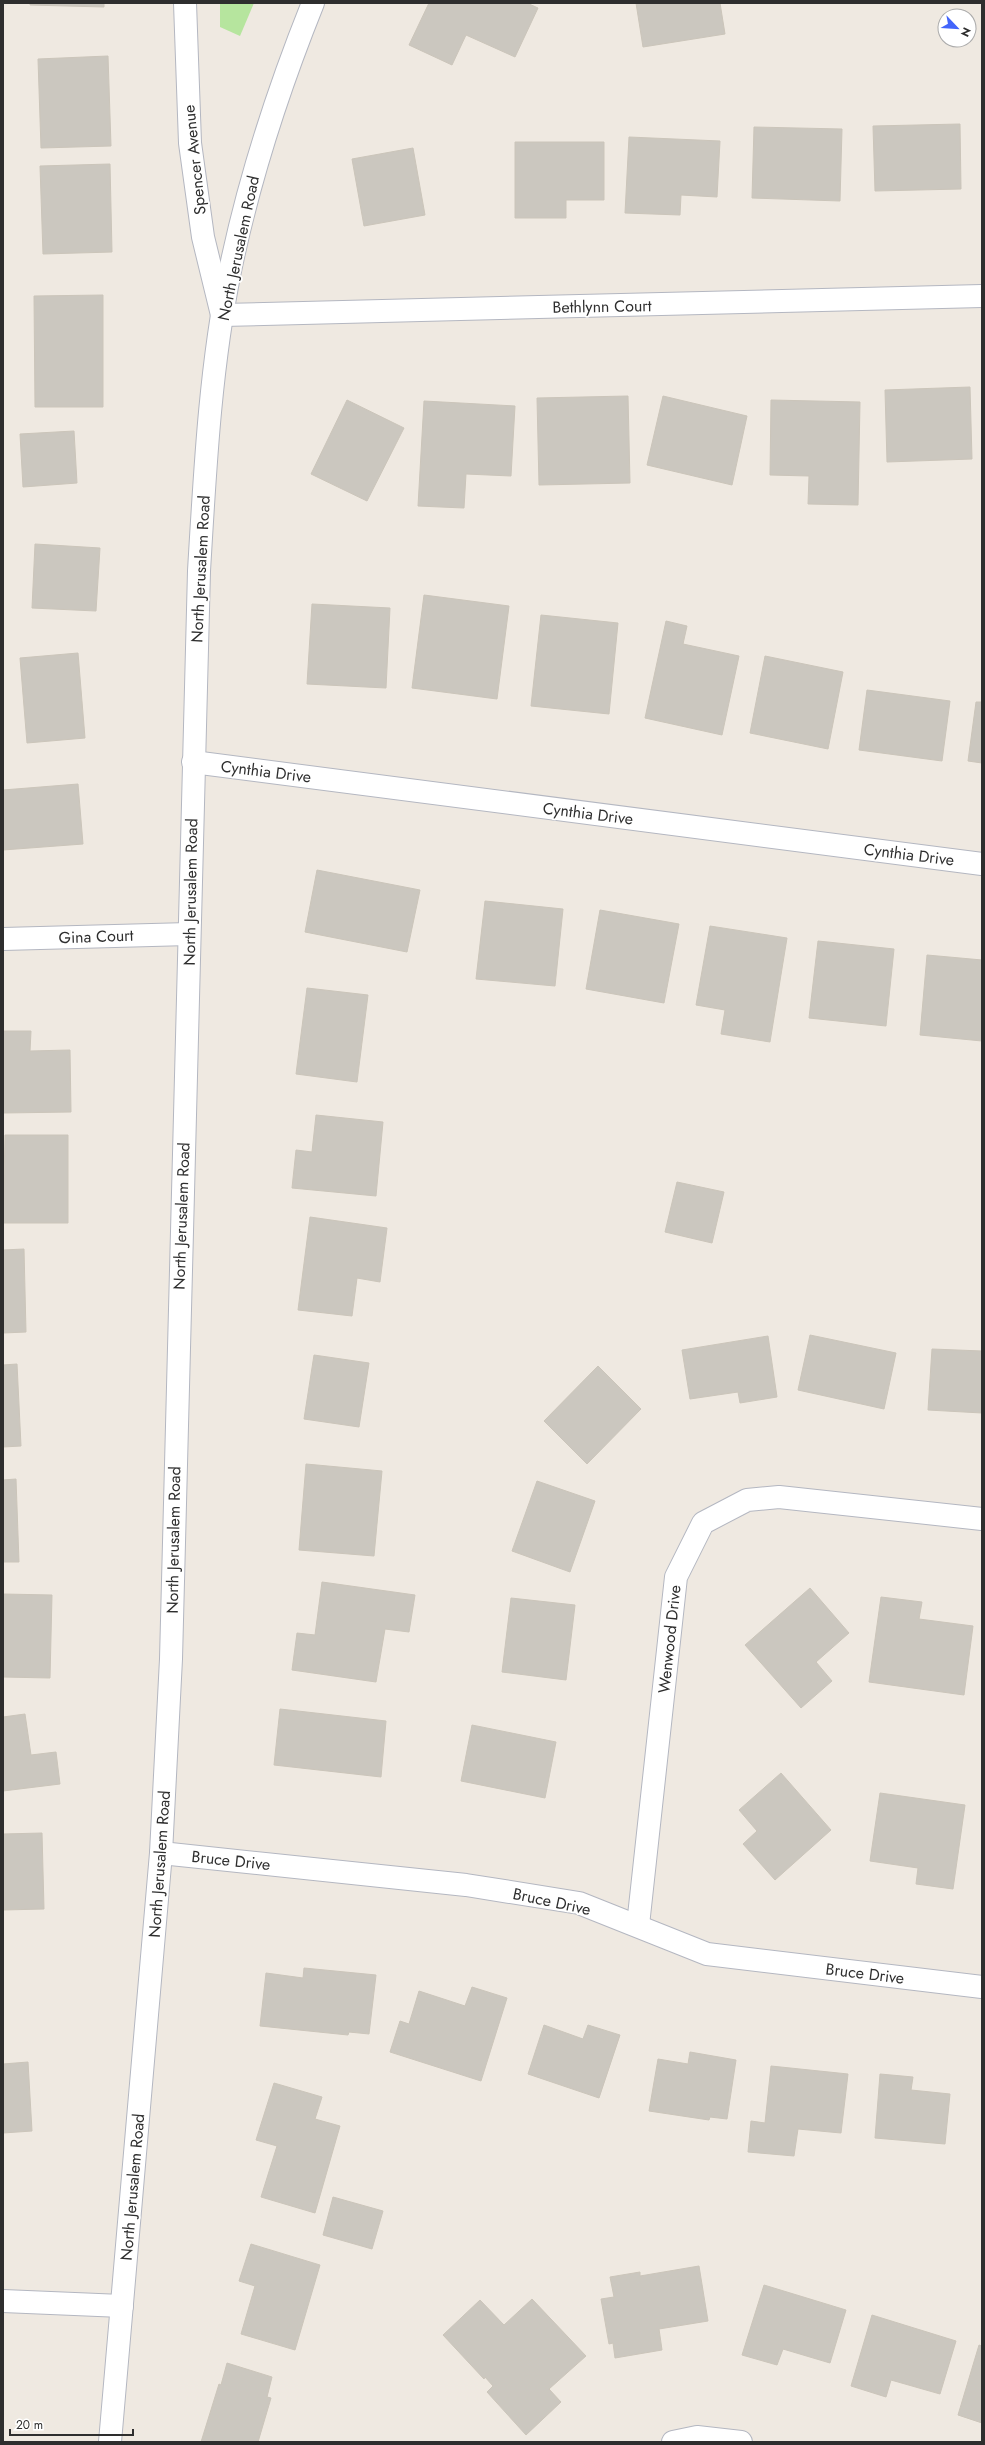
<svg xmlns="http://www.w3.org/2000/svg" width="985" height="2445" font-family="Jost,sans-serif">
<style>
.green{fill:#b6e59e}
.building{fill:#cbc7bf;stroke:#cbc5ba}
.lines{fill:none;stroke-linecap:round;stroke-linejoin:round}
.street-casing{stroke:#b4b7c1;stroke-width:24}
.secondary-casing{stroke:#b4b7c1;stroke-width:24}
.street{stroke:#fff;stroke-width:22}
.secondary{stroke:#fff;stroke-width:22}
.labels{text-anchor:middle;stroke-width:3.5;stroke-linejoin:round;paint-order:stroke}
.street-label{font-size:16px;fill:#2e2e2e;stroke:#fff}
</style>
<rect width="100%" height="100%" fill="#efe9e1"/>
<polygon class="green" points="220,3 254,3 240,36 220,27"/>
<g class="building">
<polygon points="30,3 104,3 104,7 30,5"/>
<polygon points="429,3 527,3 538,8 515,57 466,35 452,65 409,45"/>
<polygon points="636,3 720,3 725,34 643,47"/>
<polygon points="108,56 111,146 41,148 38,59"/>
<polygon points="960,124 961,189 875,191 873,126"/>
<polygon points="754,127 842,129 840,201 752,198"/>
<polygon points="629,137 720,141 717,197 681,195 680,215 625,213"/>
<polygon points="515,142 604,142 604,200 566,200 566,218 515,218"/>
<polygon points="413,148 425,215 364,226 352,159"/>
<polygon points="110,164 112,252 43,254 40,166"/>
<polygon points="103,295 103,407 35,407 34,296"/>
<polygon points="970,387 972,459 887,462 885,390"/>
<polygon points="628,396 630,483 539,485 537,398"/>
<polygon points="663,396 747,416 732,485 647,465"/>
<polygon points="347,400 404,428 367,501 311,474"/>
<polygon points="771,400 860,402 858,505 808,504 809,476 770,475"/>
<polygon points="424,401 515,406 511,476 466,474 464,508 418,506"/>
<polygon points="74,431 77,483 23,487 20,434"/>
<polygon points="35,544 100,548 96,611 32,608"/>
<polygon points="424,595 509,606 497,699 412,688"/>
<polygon points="312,604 390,608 386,688 307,684"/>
<polygon points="541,615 618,623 609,714 531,706"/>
<polygon points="666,621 687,626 683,644 739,656 722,735 645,718"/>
<polygon points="78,653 85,738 27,743 20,658"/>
<polygon points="765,656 843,672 828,749 750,733"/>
<polygon points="867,690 950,701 942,761 859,750"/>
<polygon points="976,702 982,702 982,763 968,761"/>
<polygon points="78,784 83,844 3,850 3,790"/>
<polygon points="317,870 420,890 407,952 305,932"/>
<polygon points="485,901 563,909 555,986 476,979"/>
<polygon points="600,910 679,924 664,1003 586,989"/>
<polygon points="710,926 787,938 770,1042 721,1034 725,1010 696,1005"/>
<polygon points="818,941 894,949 886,1026 809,1018"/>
<polygon points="927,955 982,960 982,1041 920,1035"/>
<polygon points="307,988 368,995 357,1082 296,1074"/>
<polygon points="3,1031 31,1031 30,1051 70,1050 71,1112 3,1113"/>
<polygon points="316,1115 383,1122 376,1196 292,1188 296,1150 312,1152"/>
<polygon points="5,1135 68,1135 68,1223 3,1223"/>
<polygon points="677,1182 724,1192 712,1243 665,1232"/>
<polygon points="310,1217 387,1228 380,1282 357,1278 352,1316 298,1310"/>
<polygon points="24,1249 26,1332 3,1333 3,1250"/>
<polygon points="810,1335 896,1353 884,1409 798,1390"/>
<polygon points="768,1336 777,1397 740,1403 738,1392 690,1399 682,1350"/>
<polygon points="932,1349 982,1351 982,1413 928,1410"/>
<polygon points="314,1355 369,1363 359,1427 304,1419"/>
<polygon points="17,1364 21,1446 3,1447 3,1365"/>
<polygon points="598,1366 641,1409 587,1464 544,1421"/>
<polygon points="306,1464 382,1471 374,1556 299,1550"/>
<polygon points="16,1479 19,1562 3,1562 3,1480"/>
<polygon points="537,1481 595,1501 570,1572 512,1551"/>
<polygon points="322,1582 415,1595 409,1632 385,1629 376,1682 292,1670 297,1633 315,1635"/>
<polygon points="810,1588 849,1633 816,1662 832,1681 801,1708 745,1645"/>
<polygon points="3,1594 52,1595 50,1678 3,1677"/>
<polygon points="881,1597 922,1602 919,1619 973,1626 964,1695 869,1682"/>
<polygon points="511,1598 575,1605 566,1680 502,1672"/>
<polygon points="280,1709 386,1721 381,1777 274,1765"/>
<polygon points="25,1714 31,1755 56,1752 60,1784 3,1791 3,1717"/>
<polygon points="472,1725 556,1742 545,1798 461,1781"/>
<polygon points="781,1773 831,1830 775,1880 743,1844 757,1831 739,1810"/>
<polygon points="880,1793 965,1805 953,1889 916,1884 918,1868 870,1861"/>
<polygon points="42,1833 44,1909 3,1910 3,1834"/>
<polygon points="304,1968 376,1975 369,2034 349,2032 348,2035 260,2026 266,1973 303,1978"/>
<polygon points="472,1987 507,1998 481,2081 390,2052 400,2021 409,2024 419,1991 465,2006"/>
<polygon points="544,2025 583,2039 588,2025 620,2035 599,2098 528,2074"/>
<polygon points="690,2052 736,2060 727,2119 710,2117 709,2120 649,2111 658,2059 688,2064"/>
<polygon points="28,2062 32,2131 3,2133 3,2064"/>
<polygon points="771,2066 848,2074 841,2133 798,2129 794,2156 748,2152 751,2121 765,2123"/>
<polygon points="880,2074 913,2077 911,2090 950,2094 945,2144 875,2138"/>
<polygon points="274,2083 322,2097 315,2119 340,2126 315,2213 261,2197 277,2146 256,2140"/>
<polygon points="333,2197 383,2211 372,2249 323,2235"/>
<polygon points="251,2244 320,2265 295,2350 241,2334 255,2286 239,2281"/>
<polygon points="699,2266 708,2321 659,2329 662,2350 615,2358 613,2343 609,2344 601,2299 614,2297 610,2277 640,2272 640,2276"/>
<polygon points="764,2285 846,2310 830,2363 783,2349 777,2365 742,2355"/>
<polygon points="532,2299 586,2356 549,2389 561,2402 526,2435 487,2392 493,2386 485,2377 484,2379 443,2335 480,2300 504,2325"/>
<polygon points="872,2315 956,2341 940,2394 891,2380 886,2397 851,2386"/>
<polygon points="979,2345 982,2346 982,2423 958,2415"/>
<polygon points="227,2363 272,2377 267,2397 271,2398 258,2442 201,2442 219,2384 221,2385"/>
</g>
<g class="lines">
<g class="street-casing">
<g id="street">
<polyline points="185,3 190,143 203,237 222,315 982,296"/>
<polyline points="193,762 982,864"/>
<polyline points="3,939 189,934"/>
<polyline points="161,1853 466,1885 579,1903 707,1954 982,1987"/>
<polyline points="638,1925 676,1577 703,1523 747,1500 779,1497 982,1519"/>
<polyline points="3,2301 122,2306"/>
<polyline points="673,2442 697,2437 741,2442"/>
</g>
</g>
<g class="secondary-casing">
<path id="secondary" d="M110,2442L161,1853L171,1659L199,571C205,471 210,369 230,271C249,179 278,90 313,3"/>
</g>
<use href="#street" class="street"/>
<use href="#secondary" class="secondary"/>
</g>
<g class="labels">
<g class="street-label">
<text transform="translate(194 160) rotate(-96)" y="6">Spencer Avenue</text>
<text transform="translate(238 248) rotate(-78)" y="6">North Jerusalem Road</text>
<text transform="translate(602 306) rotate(-1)" y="6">Bethlynn Court</text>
<text transform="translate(200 569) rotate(-87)" y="6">North Jerusalem Road</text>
<text transform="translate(266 771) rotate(7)" y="6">Cynthia Drive</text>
<text transform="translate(588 813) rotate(7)" y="6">Cynthia Drive</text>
<text transform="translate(909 854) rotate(7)" y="6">Cynthia Drive</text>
<text transform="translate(190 892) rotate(-89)" y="6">North Jerusalem Road</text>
<text transform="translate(96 936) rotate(-2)" y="6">Gina Court</text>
<text transform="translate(181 1216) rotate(-88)" y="6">North Jerusalem Road</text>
<text transform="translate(173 1540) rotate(-89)" y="6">North Jerusalem Road</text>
<text transform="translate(669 1639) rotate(-84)" y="6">Wenwood Drive</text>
<text transform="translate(231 1860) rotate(6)" y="6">Bruce Drive</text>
<text transform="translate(159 1864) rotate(-86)" y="6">North Jerusalem Road</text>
<text transform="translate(552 1901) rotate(12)" y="6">Bruce Drive</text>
<text transform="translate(865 1973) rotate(7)" y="6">Bruce Drive</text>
<text transform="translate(132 2187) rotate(-85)" y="6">North Jerusalem Road</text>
</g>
</g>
<rect width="985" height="2445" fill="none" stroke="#2e2e2e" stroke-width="8"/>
<g transform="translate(957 28) rotate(115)"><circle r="19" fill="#ffffff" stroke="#ababab"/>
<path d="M0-3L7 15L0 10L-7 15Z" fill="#4264fb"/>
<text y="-6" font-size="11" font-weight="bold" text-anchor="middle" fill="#2e2e2e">N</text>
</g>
<path d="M10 2429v6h123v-6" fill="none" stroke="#2e2e2e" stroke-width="2"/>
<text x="16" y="2429" font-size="12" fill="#2e2e2e" stroke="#ffffff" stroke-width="3" paint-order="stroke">20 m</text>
</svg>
